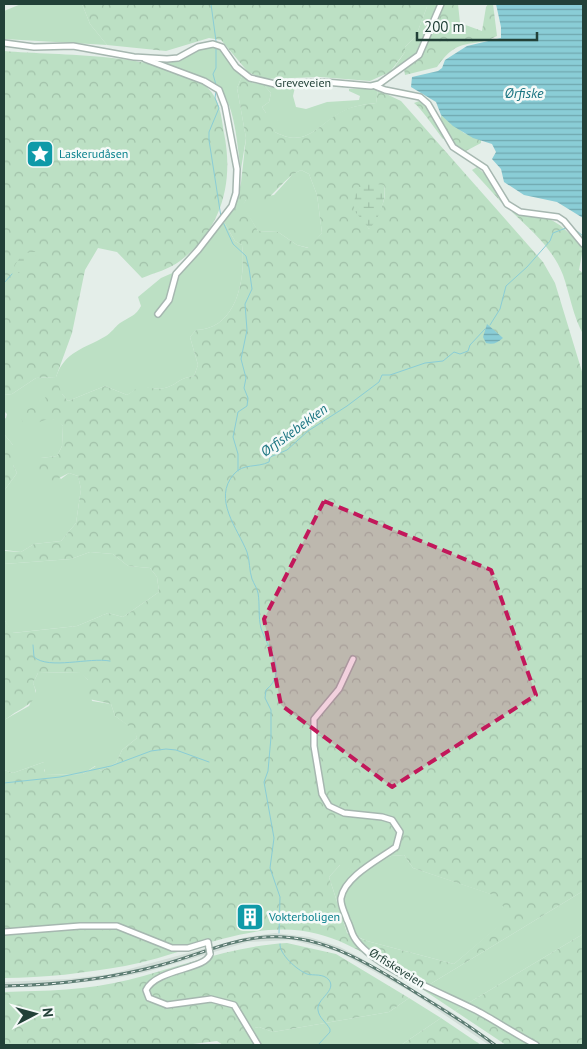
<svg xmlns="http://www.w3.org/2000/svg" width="587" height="1049" font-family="'PT Sans',sans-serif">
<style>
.built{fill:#d2ded8}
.grass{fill:#bce0c4}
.forest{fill:url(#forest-crowns);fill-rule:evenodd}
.wetland{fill:url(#wetland-marsh)}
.water{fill:url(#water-rules)}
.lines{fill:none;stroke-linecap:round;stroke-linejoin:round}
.stream{stroke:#8acdd6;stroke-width:1}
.minor-casing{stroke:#a6b7b0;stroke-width:8}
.minor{stroke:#fff;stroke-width:5}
.rail-casing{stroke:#5d7d73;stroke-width:3}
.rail{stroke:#f5faf8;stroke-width:1;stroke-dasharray:4;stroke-linecap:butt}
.minor-bridge-casing{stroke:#a6b7b0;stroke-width:8;stroke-linecap:butt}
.minor-bridge{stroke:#fff;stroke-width:5}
.marked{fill:#c2185b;fill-opacity:0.2;stroke:#c2185b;stroke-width:4;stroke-dasharray:10 6;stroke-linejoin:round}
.labels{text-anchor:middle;stroke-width:5;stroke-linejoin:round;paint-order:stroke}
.street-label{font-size:12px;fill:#224138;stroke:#f5faf8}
.culture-label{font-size:12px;fill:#0d838f;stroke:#f5faf8;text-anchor:start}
.water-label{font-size:14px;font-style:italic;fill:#197481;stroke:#f5faf8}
</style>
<defs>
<pattern id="forest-crowns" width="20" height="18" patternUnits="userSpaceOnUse" patternTransform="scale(1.25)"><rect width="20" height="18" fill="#bce0c4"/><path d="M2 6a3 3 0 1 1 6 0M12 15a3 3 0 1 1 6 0" fill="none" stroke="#a1c1a9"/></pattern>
<pattern id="wetland-marsh" width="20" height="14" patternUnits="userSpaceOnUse" patternTransform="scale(1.25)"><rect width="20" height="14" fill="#bce0c4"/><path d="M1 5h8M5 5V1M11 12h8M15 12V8" fill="none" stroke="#a1c1a9"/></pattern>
<pattern id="water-rules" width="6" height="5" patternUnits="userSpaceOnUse" patternTransform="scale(1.25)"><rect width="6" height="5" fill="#8acdd6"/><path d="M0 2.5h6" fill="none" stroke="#70a8af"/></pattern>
</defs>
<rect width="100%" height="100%" fill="#e4eee9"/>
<polygon class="built" points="275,933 309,937 340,947 359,957 453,1013 498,1045 489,1045 411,992 339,952 292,940 248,942 146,972 112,979 38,987 4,988 4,982 68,979 111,974 247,937"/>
<g class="grass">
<polygon points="21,4 82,4 90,24 107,45 4,39 4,11"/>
<polygon points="428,4 439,4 417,55 389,75 405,52 405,47 416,36"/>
<path d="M212,46L219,47L242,76L237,88L246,138L241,169C236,142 236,92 208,79C192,72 173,69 157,64L180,61L203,47Z"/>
<path d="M263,84L295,87L293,96L296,107L306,109L327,102L359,100L360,96L349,91V89L372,88L378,90L376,103C366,104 354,106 346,110C320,121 308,150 275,132L272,122L262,107L269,102L271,93Z"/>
<polygon points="301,170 309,174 317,195 322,233 309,248 297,245 278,232 258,231 242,205 246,200 274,195 293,174"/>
<path d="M224,222L235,241L242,245C246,278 237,329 196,330L190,337L198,365L194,376C179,378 179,383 168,387C158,391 150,387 140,387L127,395L105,386L68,401L62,394L36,407L46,418L58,420L63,426L62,446L57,456L41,458L61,479L69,473L78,476L81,489L76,523L61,541L34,544L21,552L5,550L4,491L17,473L13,465V445L4,434V419L6,418L7,414L4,411V395L12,394L36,378L56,377C65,351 84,349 106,336C111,333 115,327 120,323C129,317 136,316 141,306L138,297L161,278L186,267Z"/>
<polygon points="90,552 113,554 128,566 150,568 157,577 159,592 123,617 108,613 77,626 12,633 4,619 4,564 71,559"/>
<polygon points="81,672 88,680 92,701 111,704 115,716 135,730 137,738 122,750 116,763 101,771 95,766 83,774 45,775 44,762 13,773 4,770 4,720 29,706 36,691 33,683 38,673"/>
<polygon points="404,855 413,868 494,895 512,915 454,964 367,941 347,932 329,877 341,864 356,872 391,856"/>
<polygon points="583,891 583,934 455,1011 422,989"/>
<polygon points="409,998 441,1018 401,1045 234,1045 239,1031 259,1027 273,1032 389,1012"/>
</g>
<g class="forest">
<polygon points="82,4 428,4 416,36 405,47 405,52 390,72 370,81 320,77 263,79 248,72 221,40 209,38 166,51 107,45 90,24"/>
<path d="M444,4H458L460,23L482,31L486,7L488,4H493L497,36C470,50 460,34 437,67L405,75L404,69L423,54Z"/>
<path d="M4,51C60,56 158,52 204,85C220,97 221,115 224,133C234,182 222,229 180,261C170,269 154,273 142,278L117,252L98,248L85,270L72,333L56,377L36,378L12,394L4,395Z"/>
<path d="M242,76L253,83L263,84L271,93L269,102L262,107L266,113H272L275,132C308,150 320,121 345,110C354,106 366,104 376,103L378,90L401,101L543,262L555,283L583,375V891L422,989C389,970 355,943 318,934C253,917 188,954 125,966C85,973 44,978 4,978V770L13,773L44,762L49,764L44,770L46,775L83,774L96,766L101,771L116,763L122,750L137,738L134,730L115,716L111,704L85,698L88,680L80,672L38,673L33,683C40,699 31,703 18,711C13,713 9,718 4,720V619L13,633L77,626L108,613L123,617L159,592L157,577L150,568L128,566L113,554L90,552L71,559L4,564V548L5,551L21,552L34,544L61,541L76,523L81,489L78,476L69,473L49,483L39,476L34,466L41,458L57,456L62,446L63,426C53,415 44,419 32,426L23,422L20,417L22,412L46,401L44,391L48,385L58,384L62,394L68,401L105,386L127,395L140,386C150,387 158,391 168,387C179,383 179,378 194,376L198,365L190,337L196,330C237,329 246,278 242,245L235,241L224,222L237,199L241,183L246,138L237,88ZM301,170L309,174L317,195L322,233L308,248L297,245L278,232L258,231L243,205L246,200L261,204C275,194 285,177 301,170ZM384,185C388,202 377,215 369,229L364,221ZM404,855L413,868L493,895L511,915L454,964L367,941L347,933L329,877L340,865L356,872L391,856Z"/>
<path d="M419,101L425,105L445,138L443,139C436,130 421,108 414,103Z"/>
<path d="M441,115L464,133L481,140V143L464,152C454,144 440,128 441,115Z"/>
<polygon points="477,167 489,178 502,203 472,170"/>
<path d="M512,212C550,215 559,220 583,249L579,270L583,273V334C573,316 570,295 563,275C553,249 532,231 512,212Z"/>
<polygon points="4,434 13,445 13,465 17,473 4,491"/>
<polygon points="583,934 583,1045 506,1045 455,1011"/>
<path d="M287,943L336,954L409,998L389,1012L273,1032L259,1027L240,1031L234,1045H223L217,1041L185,1045H4V992C45,991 88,990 128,980C182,966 232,946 287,943Z"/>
<polygon points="441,1018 481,1045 401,1045"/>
</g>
<g class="wetland">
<path d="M370,183L384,185C387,198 379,220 369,229C356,208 350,218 357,188Z"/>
<path d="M34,251L37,253C34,261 26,265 23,273H16L15,265C20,257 24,253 34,251Z"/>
</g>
<g class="water">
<polygon points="496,4 583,4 583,218 557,202 524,195 504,182 501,169 492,159 496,152 492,144 473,138 453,126 441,115 436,102 411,87 412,77 438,71 442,68 445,60 467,46 501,38 501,27"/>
<path d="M487,324L503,338C497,343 493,345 486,343L483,337Z"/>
</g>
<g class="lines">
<g class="stream">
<polyline points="211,4 216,41"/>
<polyline points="216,48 216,68 213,74 216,85"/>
<polyline points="216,91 215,98 219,108 209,132 209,140 221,217"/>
<polyline points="223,222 233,244 246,256 249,268 252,289 245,304 247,330 241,359 246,378 244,388 248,398 247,406 238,412 233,437 238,454 238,471"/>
<polyline points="572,227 583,236"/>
<polyline points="4,283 12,274"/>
<polyline points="490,325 500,309 506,286 527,267 550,241 553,233 566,228"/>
<path d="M33,645L34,657C49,670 89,657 110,661"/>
<polyline points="4,783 60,777 111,766 151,751 166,749 176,750 209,762"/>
<path d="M279,933L280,897L270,868L274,838L264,782L268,771L271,737V710L265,698L266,690C289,671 267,648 261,628C258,617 260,604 258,593C257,588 254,584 252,579C249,570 250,561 247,552C238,529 212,499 234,474C243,463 257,468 269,462L270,457L287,450L308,431L347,406L379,382L382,375H390L425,363L443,361L454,352L460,354L468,351L470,345L485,329"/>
<path d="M280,944C279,954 297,970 307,974C314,976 323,973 329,980C337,991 316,999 318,1010C319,1018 326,1022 330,1029V1032L318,1045"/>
</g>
<g class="minor-casing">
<g id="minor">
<polyline points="4,43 34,47 73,46 134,57 167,59 178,58 198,47 213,44 222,47 236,67 250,78 275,84 325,82 371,86 379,84 419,55 441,4"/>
<polyline points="145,59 204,81 219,90 225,106 237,169 236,193 232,206 198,250 176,274 169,300 158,314"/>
<polyline points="375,86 385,90 420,97 428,104 453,147 485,168 507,204 520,212 558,217 564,221 583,244"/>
<path d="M353,659L339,689L314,719V746L322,794L329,806L344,813L382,817L392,820L400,832L396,847C380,859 345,876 341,898C340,905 345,913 347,920C350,925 351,932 354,937C371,967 450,996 481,1013C499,1023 517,1035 536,1045"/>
<polyline points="4,932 80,926 117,926 172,948 188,948 208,942 209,948"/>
<path d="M210,954C206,970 157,968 146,990L149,998L167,1005L211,999L234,1005L258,1045"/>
</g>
</g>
<use href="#minor" class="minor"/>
<g class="rail-casing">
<path id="rail" d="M4,986C57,985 109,979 161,965C196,956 230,939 266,937C325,933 378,969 426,999C449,1013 473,1028 495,1045"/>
</g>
<use href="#rail" class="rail"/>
<g class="minor-bridge-casing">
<polyline id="minor-bridge" points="209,948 210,954"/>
</g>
<use href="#minor-bridge" class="minor-bridge"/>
</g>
<path class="marked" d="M324,501L491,570L536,695L392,787L281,705L264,619Z"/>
<defs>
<g id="sight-square" transform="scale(1.4375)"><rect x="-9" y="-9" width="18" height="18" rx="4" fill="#0f9aa8" stroke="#f5faf8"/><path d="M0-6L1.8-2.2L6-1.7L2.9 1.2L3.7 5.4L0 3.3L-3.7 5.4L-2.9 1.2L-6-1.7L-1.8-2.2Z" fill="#fff"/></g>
<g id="building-square" transform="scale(1.4375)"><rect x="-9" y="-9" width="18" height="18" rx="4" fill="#0f9aa8" stroke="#f5faf8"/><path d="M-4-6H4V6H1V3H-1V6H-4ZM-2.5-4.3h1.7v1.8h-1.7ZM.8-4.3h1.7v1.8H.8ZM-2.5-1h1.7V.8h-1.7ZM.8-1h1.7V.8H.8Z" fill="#fff"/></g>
</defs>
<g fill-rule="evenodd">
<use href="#sight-square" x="40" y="154"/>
<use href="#building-square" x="250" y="917"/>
</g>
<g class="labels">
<g class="street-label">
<text x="303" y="87">Greveveien</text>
<text transform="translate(397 968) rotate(32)" y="4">Ørfiskeveien</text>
</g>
<g class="culture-label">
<text x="59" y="158">Laskerudåsen</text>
<text x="269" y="921">Vokterboligen</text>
</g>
<g class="water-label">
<text x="524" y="98">Ørfiske</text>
<text transform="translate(294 430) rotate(-36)" y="5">Ørfiskebekken</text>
</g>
</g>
<rect width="587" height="1049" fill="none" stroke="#224138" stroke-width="10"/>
<g transform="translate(35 1014) rotate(84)" stroke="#f5faf8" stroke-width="4" paint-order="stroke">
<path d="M0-4L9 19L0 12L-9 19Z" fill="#224138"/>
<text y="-8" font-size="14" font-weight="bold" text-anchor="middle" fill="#224138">N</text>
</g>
<path d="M417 32v8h120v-8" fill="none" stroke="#224138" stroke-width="2.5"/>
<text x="424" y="32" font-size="15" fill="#224138" stroke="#f5faf8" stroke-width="4" paint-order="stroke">200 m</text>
</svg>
